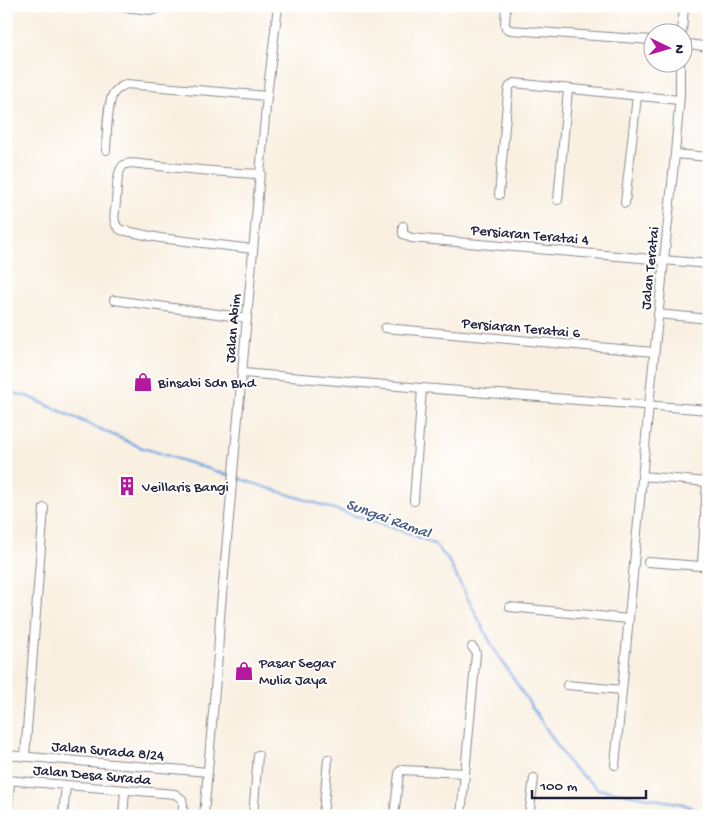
<svg xmlns="http://www.w3.org/2000/svg" width="715" height="822" font-family="'Gochi Hand',sans-serif">
<style>
.lines{fill:none;stroke-linecap:round;stroke-linejoin:round}
.stream{stroke:#79a7e2;stroke-width:2.5}
.minor-casing{stroke:#8e898e;stroke-width:10}
.minor{stroke:#fff;stroke-width:8}
.labels{text-anchor:middle;stroke-width:4;stroke-linejoin:round;paint-order:stroke}
.street-label{font-size:15px;fill:#22223b;stroke:#fff}
.poi-label{font-size:15px;fill:#22223b;stroke:#fff;text-anchor:start}
.water-label{font-size:16px;font-style:italic;fill:#495e86;stroke:#fff}
</style>
<rect width="100%" height="100%" fill="#fff"/>
<filter id="ink" filterUnits="userSpaceOnUse"><feTurbulence type="fractalNoise" baseFrequency=".02" numOctaves="2"/><feDisplacementMap in="SourceGraphic" scale="10" xChannelSelector="R" yChannelSelector="G"/><feConvolveMatrix kernelMatrix="1 2 1 2 8 2 1 2 1" color-interpolation-filters="sRGB"/></filter>
<filter id="wash" filterUnits="userSpaceOnUse"><feTurbulence type="fractalNoise" baseFrequency=".0096" numOctaves="4" result="noise"/><feDisplacementMap in="SourceGraphic" scale="20" xChannelSelector="R" yChannelSelector="G"/><feGaussianBlur stdDeviation="1.12" result="paint"/><feColorMatrix in="noise" values="0 0 0 0 0 0 0 0 0 0 0 0 0 0 0 0 0 1.4 0 .05"/><feComposite in="paint" operator="in"/></filter>
<g filter="url(#wash)">
<rect width="100%" height="100%" fill="#f9f0e1"/>
<g class="lines">
<polyline class="stream" points="6,391 29,397 140,447 409,533 434,544 447,558 494,649 570,765 598,789 683,804 709,815"/>
</g>
</g>
<g filter="url(#ink)">
<g class="lines">
<g class="minor-casing">
<g id="minor">
<polyline points="112,6 153,10 157,9 162,6"/>
<polyline points="506,6 505,25 506,28 511,30 652,40"/>
<polyline points="682,32 684,6"/>
<polyline points="682,43 709,47"/>
<path d="M106,150C107,135 107,106 113,94C116,89 121,87 126,84L267,96"/>
<polyline points="675,154 709,157"/>
<path d="M499,195L508,92C509,87 510,85 514,83L679,100"/>
<polyline points="558,200 568,89"/>
<polyline points="625,203 637,96"/>
<polyline points="403,226 403,234 411,238 709,264"/>
<path d="M253,249L160,238L121,230C111,224 115,212 116,202C117,193 116,170 124,165C130,161 143,165 150,165C187,169 224,173 261,174"/>
<polyline points="114,300 247,318"/>
<polyline points="658,314 709,319"/>
<polyline points="385,328 654,352"/>
<polyline points="243,373 422,388"/>
<polyline points="642,476 707,482 702,564 700,566 648,562"/>
<polyline points="414,501 422,388 709,410"/>
<polyline points="510,607 628,619"/>
<polyline points="567,685 622,690"/>
<polyline points="6,755 208,772"/>
<polyline points="25,756 44,508"/>
<polyline points="615,765 649,405 675,154 680,95 680,62"/>
<polyline points="6,780 175,794 182,799 183,804 183,816"/>
<polyline points="7,816 10,781"/>
<polyline points="63,816 66,785"/>
<polyline points="123,816 125,790"/>
<polyline points="204,816 218,655 220,617 267,96 278,6"/>
<polyline points="253,816 258,755"/>
<polyline points="323,816 328,759"/>
<polyline points="394,816 399,774 400,771 402,770 465,773"/>
<polyline points="461,816 476,654 475,650 472,647"/>
<polyline points="529,816 534,778"/>
</g>
</g>
<use href="#minor" class="minor"/>
</g>
</g>
<defs>
<g id="shop-bare" transform="scale(1.5)"><path d="M-5-2.5h2.3a2.7 3.5 0 0 1 5.4 0H5L5.5 6h-11ZM-1.5-2.5h3a1.5 2.3 0 0 0-3 0Z" fill="#b5179e" stroke="#fff" stroke-width="2.5" paint-order="stroke"/></g>
<g id="building-bare" transform="scale(1.5)"><path d="M-4-6H4V6H1V3H-1V6H-4ZM-2.5-4.3h1.7v1.8h-1.7ZM.8-4.3h1.7v1.8H.8ZM-2.5-1h1.7V.8h-1.7ZM.8-1h1.7V.8H.8Z" fill="#b5179e" stroke="#fff" stroke-width="2.5" paint-order="stroke"/></g>
</defs>
<g fill-rule="evenodd">
<use href="#shop-bare" x="143" y="382"/>
<use href="#building-bare" x="127" y="486"/>
<use href="#shop-bare" x="244" y="671"/>
</g>
<g class="labels">
<g class="street-label">
<text transform="translate(530 234) rotate(5)" y="5">Persiaran Teratai 4</text>
<text transform="translate(649 268) rotate(-84)" y="5">Jalan Teratai</text>
<text transform="translate(521 327) rotate(5)" y="5">Persiaran Teratai 6</text>
<text transform="translate(232 328) rotate(-85)" y="5">Jalan Abim</text>
<text transform="translate(108 750) rotate(5)" y="5">Jalan Surada 8/24</text>
<text transform="translate(92 774) rotate(5)" y="5">Jalan Desa Surada</text>
</g>
<g class="poi-label">
<text x="158" y="387">Binsabi Sdn Bhd</text>
<text x="142" y="491">Veillaris Bangi</text>
<text x="259" y="667">Pasar Segar<tspan x="259" dy="17">Mulia Jaya</tspan></text>
</g>
<g class="water-label">
<text transform="translate(389 517) rotate(20)" y="6">Sungai Ramal</text>
</g>
</g>
<rect width="715" height="822" fill="none" stroke="#fff" stroke-width="25"/>
<g transform="translate(668 48) rotate(95)"><circle r="24" fill="#ffffff" stroke="#a7a7b1"/>
<path d="M0-4L9 19L0 12L-9 19Z" fill="#b5179e"/>
<text y="-8" font-size="14" font-weight="bold" text-anchor="middle" fill="#22223b">N</text>
</g>
<path d="M532 790v8h114v-8" fill="none" stroke="#22223b" stroke-width="2.5"/>
<text x="540" y="790" font-size="15" fill="#22223b" stroke="#ffffff" stroke-width="4" paint-order="stroke">100 m</text>
</svg>
